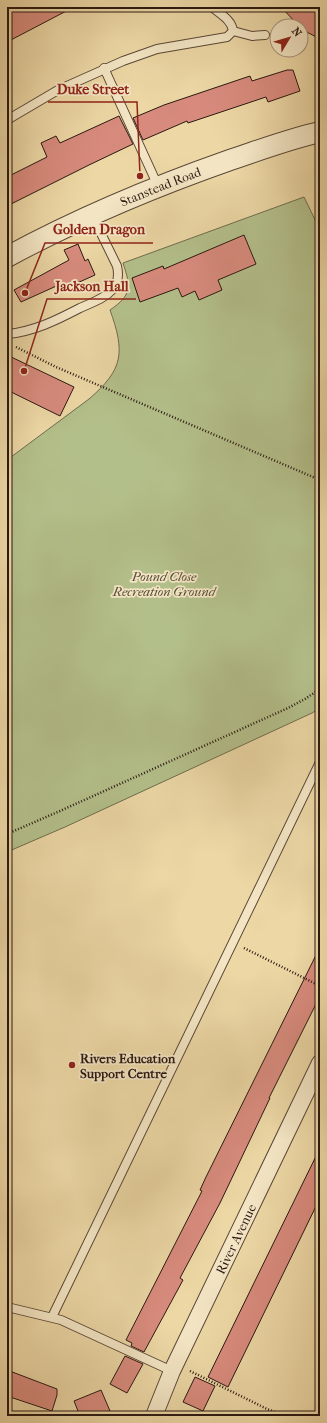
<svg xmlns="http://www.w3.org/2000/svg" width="327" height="1423" font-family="'IM FELL French Canon',serif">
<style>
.green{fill:#b3bf8a;stroke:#6e6c4e}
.building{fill:#d88b7d;stroke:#2a1811}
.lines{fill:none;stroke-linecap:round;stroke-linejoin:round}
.service-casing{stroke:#5a4836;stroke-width:10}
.minor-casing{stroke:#5a4836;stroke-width:18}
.tertiary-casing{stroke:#5a4836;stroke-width:22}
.path{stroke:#2a1811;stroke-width:2.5;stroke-dasharray:1 2;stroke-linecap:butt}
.service{stroke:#f3e5c4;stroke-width:8}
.minor{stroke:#f3e5c4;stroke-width:16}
.tertiary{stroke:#f3e5c4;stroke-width:20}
.poi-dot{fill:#8f2418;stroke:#f3e5c4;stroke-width:1.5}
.labels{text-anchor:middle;stroke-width:3.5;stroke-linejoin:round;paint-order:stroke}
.street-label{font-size:13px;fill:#2a1811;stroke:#f3e5c4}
.park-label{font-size:13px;font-style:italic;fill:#534a35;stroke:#f3e5c4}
.poi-label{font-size:13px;font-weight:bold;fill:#2a1811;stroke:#f3e5c4;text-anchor:start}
.leader{fill:none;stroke:#8f2418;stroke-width:1.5}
.callout-dot{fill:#8f2418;stroke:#f3e5c4;stroke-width:1.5}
.callout-label{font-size:14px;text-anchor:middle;font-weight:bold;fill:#8f2418;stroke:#f3e5c4;stroke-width:3.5;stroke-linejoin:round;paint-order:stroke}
</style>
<rect width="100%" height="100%" fill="#ecd7a5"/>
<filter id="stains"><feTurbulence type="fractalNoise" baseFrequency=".005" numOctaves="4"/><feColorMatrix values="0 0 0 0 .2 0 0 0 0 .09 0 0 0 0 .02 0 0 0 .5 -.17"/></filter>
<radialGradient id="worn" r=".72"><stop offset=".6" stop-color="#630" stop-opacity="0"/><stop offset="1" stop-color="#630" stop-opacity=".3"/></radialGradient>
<path class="green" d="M304,197L320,230V708L312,713L65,827L7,852V460L89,399C124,369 125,352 110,310C132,295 131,287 123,263Z"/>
<g class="building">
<polygon points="7,7 74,7 7,42"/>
<polygon points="281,7 320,7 320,39 303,30 301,26 299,26"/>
<polygon points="287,70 293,70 300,91 268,102 266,97 188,123 187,121 143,140 133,118 164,105 250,76 252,81"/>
<polygon points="119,116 133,144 89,165 7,206 7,177 47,157 41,143 56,136 60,143"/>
<polygon points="244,235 256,264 218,280 222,290 199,300 195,291 182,297 178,288 140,302 132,278 163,266 164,269"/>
<polygon points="78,244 85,261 88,259 95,275 66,288 63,283 21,302 14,290 69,260 64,250"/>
<polygon points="7,355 74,387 60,416 7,390"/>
<polygon points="320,947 320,996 269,1098 270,1098 220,1203 180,1278 183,1280 144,1352 131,1346 132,1343 126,1340 202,1191 200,1190 206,1177"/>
<polygon points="320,1148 320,1198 228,1387 208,1377"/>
<polygon points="125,1356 143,1364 127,1393 110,1384"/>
<polygon points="7,1370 57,1389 57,1395 52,1411 7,1396"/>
<polygon points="195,1377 215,1386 203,1411 183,1402"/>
<polygon points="101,1390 110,1411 99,1416 80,1416 74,1401"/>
</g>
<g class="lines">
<g class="service-casing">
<g id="service">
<polyline points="233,31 252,36 265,35"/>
<polyline points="104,68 158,186"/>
<path d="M7,120L58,90L123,61L157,49L227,37L233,31C232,20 220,14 212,7"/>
<path d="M7,334C33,332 57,320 80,308C91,303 104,299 112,290C119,283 119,275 117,266L92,215"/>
<polyline points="7,1307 61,1320 172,1371"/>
<polyline points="52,1317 320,762"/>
</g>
</g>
<g class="minor-casing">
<g id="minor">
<path id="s1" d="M154,1416L172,1371L320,1063"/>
</g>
</g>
<g class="tertiary-casing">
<g id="tertiary">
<path id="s2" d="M7,257C79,218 153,187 230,160C260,150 289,139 320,132"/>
</g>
</g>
<g class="path">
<polyline points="16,347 56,367 320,480"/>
<polyline points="7,834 60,811 288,708 305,699 320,689"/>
<polyline points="244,948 320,986"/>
<polyline points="190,1371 267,1409 286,1416"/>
</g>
<use href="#service" class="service"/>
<use href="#minor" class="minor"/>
<use href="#tertiary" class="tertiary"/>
</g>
<circle class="poi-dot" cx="72" cy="1065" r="4"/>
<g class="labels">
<g class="street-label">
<text dy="5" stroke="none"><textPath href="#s2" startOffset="169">Stanstead Road</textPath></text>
<text dy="5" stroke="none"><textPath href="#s1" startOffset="195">River Avenue</textPath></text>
</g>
<g class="park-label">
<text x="164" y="581">Pound Close<tspan x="164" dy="15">Recreation Ground</tspan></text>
</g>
<g class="poi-label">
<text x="80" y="1063">Rivers Education<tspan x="80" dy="15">Support Centre</tspan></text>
</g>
</g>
<path class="leader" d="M140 176L137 102H48M25 293L45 243H153M24 371L47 299H136"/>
<g class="callout-dot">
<circle cx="140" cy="176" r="4"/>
<circle cx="25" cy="293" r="4"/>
<circle cx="24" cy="371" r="4"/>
</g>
<g class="callout-label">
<text x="93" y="94">Duke Street</text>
<text x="99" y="234">Golden Dragon</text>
<text x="92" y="291">Jackson Hall</text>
</g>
<rect width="327" height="1423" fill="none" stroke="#ecd7a5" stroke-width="24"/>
<rect x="8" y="8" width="311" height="1407" fill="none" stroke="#2a1811" stroke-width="2"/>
<rect x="12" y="12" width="303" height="1399" fill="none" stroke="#2a1811"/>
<g transform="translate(289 38) rotate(52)"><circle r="19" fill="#f3e5c4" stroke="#a3937c"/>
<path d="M0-3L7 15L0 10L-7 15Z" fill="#8f2418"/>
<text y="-6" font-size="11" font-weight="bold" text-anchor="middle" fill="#2a1811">N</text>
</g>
<rect width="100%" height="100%" filter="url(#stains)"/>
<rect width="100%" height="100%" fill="url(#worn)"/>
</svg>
